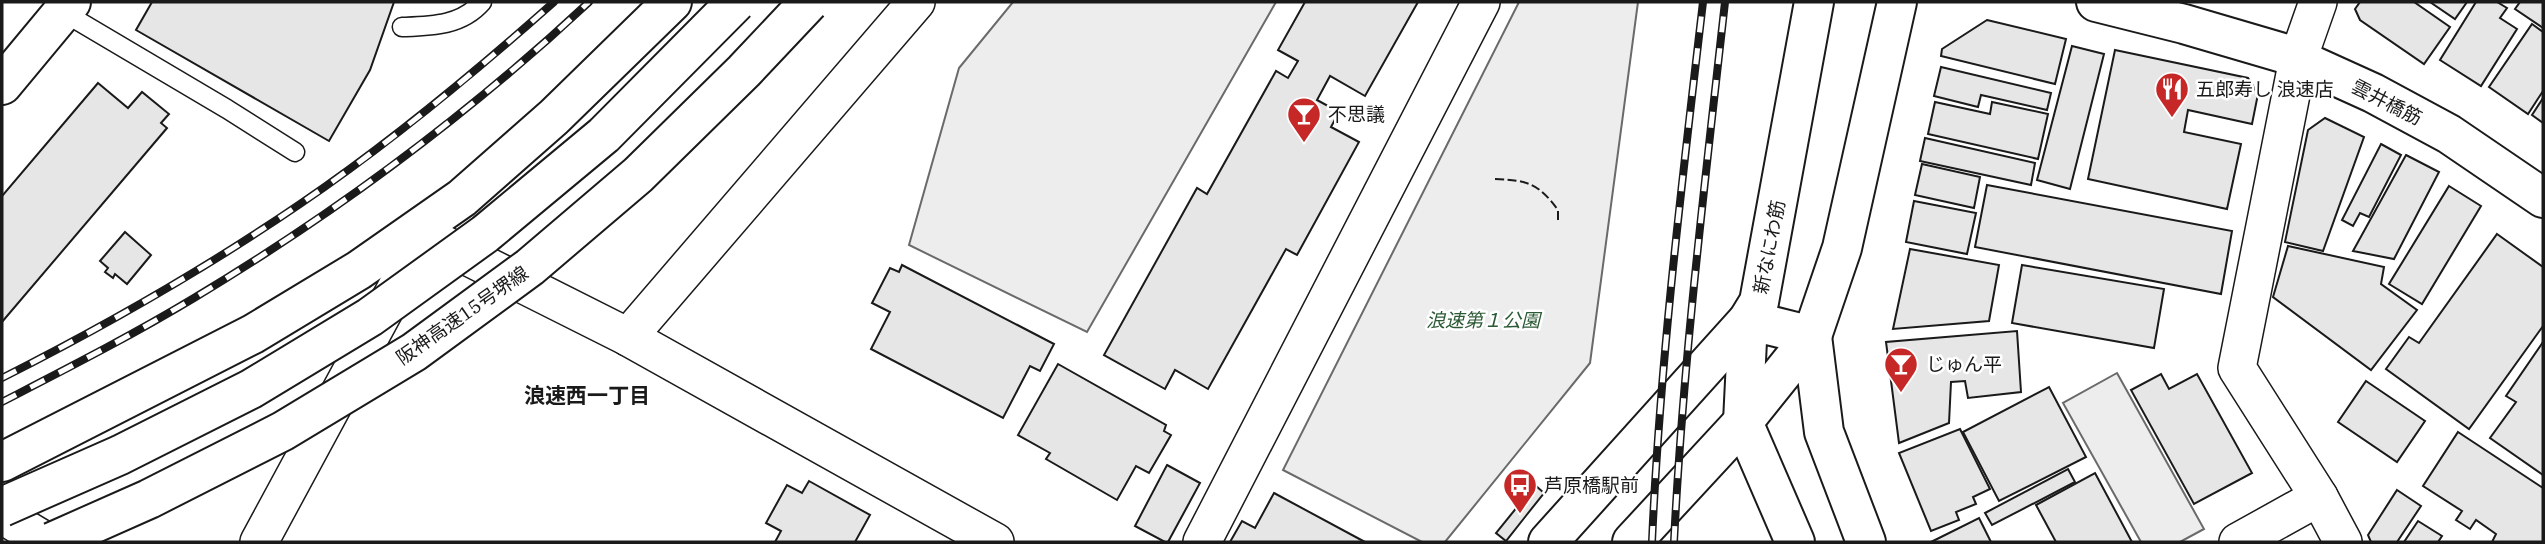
<svg xmlns="http://www.w3.org/2000/svg" width="2545" height="544" font-family="'IBM Plex Serif','Noto Sans JP',serif">
<style>
.built{fill:#ededed;stroke:#6a6a6a;stroke-width:2}
.building{fill:#e6e6e6;stroke:#1a1a1a;stroke-width:2}
.lines{fill:none;stroke-linecap:round;stroke-linejoin:round}
.lane-casing{stroke:#1a1a1a;stroke-width:21}
.street-casing{stroke:#1a1a1a;stroke-width:40}
.secondary-casing{stroke:#1a1a1a;stroke-width:42}
.primary-casing{stroke:#1a1a1a;stroke-width:42}
.highway-casing{stroke:#1a1a1a;stroke-width:42}
.lane{stroke:#fff;stroke-width:18}
.street{stroke:#fff;stroke-width:37}
.secondary{stroke:#fff;stroke-width:38}
.primary{stroke:#fff;stroke-width:38}
.highway{stroke:#fff;stroke-width:38}
.rail-casing{stroke:#1a1a1a;stroke-width:8}
.rail{stroke:#fff;stroke-width:5;stroke-dasharray:16;stroke-linecap:butt}
.highway-bridge-casing{stroke:#1a1a1a;stroke-width:42;stroke-linecap:butt}
.highway-bridge{stroke:#fff;stroke-width:38}
.fence{stroke:#1a1a1a;stroke-width:2;stroke-dasharray:9 3.5;stroke-linecap:butt}
.labels{text-anchor:middle;stroke-width:5;stroke-linejoin:round;paint-order:stroke}
.poi-label{font-size:19px;fill:#1a1a1a;stroke:#fff;text-anchor:start}
.street-label{font-size:19px;fill:#1a1a1a;stroke:#fff}
.park-label{font-size:19px;font-style:italic;fill:#2b5a34;stroke:#fff}
.neighbourhood-label{font-size:21px;font-weight:bold;fill:#1a1a1a;stroke:#fff}
</style>
<rect width="100%" height="100%" fill="#fff"/>
<g class="built">
<polygon points="1013,2 1276,2 1087,332 909,245 959,68"/>
<polygon points="1519,2 1638,2 1590,363 1445,542 1422,542 1283,470"/>
<polygon points="2117,373 2204,529 2180,542 2141,542 2063,403"/>
</g>
<g class="building">
<polygon points="152,2 394,2 370,70 329,141 136,30"/>
<polygon points="1305,2 1418,2 1365,96 1330,76 1317,100 1339,112 1331,127 1359,142 1297,255 1286,249 1208,389 1175,370 1165,389 1104,355 1197,188 1207,194 1276,71 1288,78 1298,61 1278,50"/>
<polygon points="2360,2 2414,2 2450,27 2424,64 2360,20 2355,9"/>
<polygon points="2430,2 2467,2 2455,19"/>
<polygon points="2476,2 2497,2 2507,8 2500,18 2517,29 2481,86 2440,60"/>
<polygon points="2520,2 2543,2 2543,28 2515,9"/>
<polygon points="1987,20 2066,39 2055,84 1941,56 1942,49"/>
<polygon points="2532,24 2543,32 2543,91 2528,114 2489,87"/>
<polygon points="2072,46 2104,54 2070,189 2037,180"/>
<polygon points="2115,50 2248,78 2258,94 2252,124 2188,110 2184,132 2241,144 2227,209 2088,179"/>
<polygon points="1941,67 2051,93 2047,110 1981,95 1978,107 1934,96"/>
<polygon points="98,83 128,108 142,92 169,114 161,123 167,128 2,322 2,196"/>
<polygon points="2543,98 2543,123 2532,115"/>
<polygon points="1935,102 1990,114 1992,102 2048,114 2038,159 1928,134"/>
<polygon points="2325,118 2364,137 2323,251 2285,242 2308,130"/>
<polygon points="1925,138 2035,163 2031,185 1920,161"/>
<polygon points="2381,144 2401,155 2369,217 2360,213 2353,226 2342,220"/>
<polygon points="2406,155 2439,172 2394,259 2353,251"/>
<polygon points="1922,164 1980,177 1974,208 1915,195"/>
<polygon points="1987,185 2232,231 2221,294 1975,247"/>
<polygon points="2449,186 2481,206 2422,304 2389,284"/>
<polygon points="1914,201 1976,213 1967,254 1906,242"/>
<polygon points="125,232 151,255 127,284 115,274 113,278 105,272 108,268 100,261"/>
<polygon points="2497,234 2543,267 2543,326 2469,429 2386,369 2409,337 2419,343"/>
<polygon points="2288,246 2384,267 2381,284 2417,310 2371,370 2273,297"/>
<polygon points="1910,249 1999,265 1989,321 1893,329"/>
<polygon points="902,265 1054,344 1040,371 1030,366 1003,418 871,349 890,312 872,303 890,268 899,272"/>
<polygon points="2022,265 2164,289 2154,348 2012,323"/>
<polygon points="2017,331 2021,392 1968,398 1965,381 1951,382 1949,423 1899,443 1886,342"/>
<polygon points="2543,342 2543,475 2490,438 2516,402 2506,396"/>
<polygon points="1058,364 1166,425 1164,431 1171,435 1149,473 1136,466 1117,500 1046,459 1050,453 1018,435"/>
<polygon points="2161,374 2169,389 2197,374 2252,473 2194,504 2131,390"/>
<polygon points="2366,381 2425,421 2397,462 2338,422"/>
<polygon points="2049,387 2086,457 1999,501 1963,432"/>
<polygon points="1960,429 1990,489 1973,497 1976,504 1956,512 1959,520 1931,531 1899,453"/>
<polygon points="2458,432 2543,488 2543,542 2492,542 2496,534 2476,520 2470,529 2456,520 2462,511 2423,486"/>
<polygon points="1167,465 1200,483 1168,542 1165,542 1135,526"/>
<polygon points="2068,469 2075,482 1992,525 1985,513"/>
<polygon points="2095,473 2132,542 2056,542 2036,505"/>
<polygon points="809,481 870,515 855,542 775,542 781,531 766,523 787,485 802,493"/>
<polygon points="1535,485 1544,493 1506,541 1496,533"/>
<polygon points="2397,490 2421,506 2397,542 2371,542 2368,535"/>
<polygon points="1274,493 1365,542 1230,542 1242,521 1255,528"/>
<polygon points="1979,518 1991,542 1931,542"/>
<polygon points="2418,521 2442,536 2438,542 2404,542"/>
</g>
<g class="lines">
<g class="lane-casing">
<g id="lane">
<polyline points="63,12 227,109 295,152"/>
<path d="M402,27C431,26 461,26 482,2"/>
</g>
</g>
<g class="street-casing">
<g id="street">
<polyline points="2318,2 2298,59 2237,368 2319,497 2343,542"/>
<polyline points="628,337 916,2"/>
<polyline points="2,515 47,542"/>
<polyline points="259,542 425,235 628,337 995,542"/>
<polyline points="1202,542 1481,2"/>
<polyline points="2238,542 2319,497"/>
</g>
</g>
<g class="secondary-casing">
<g id="secondary">
<polyline points="2096,2 2184,24 2283,53 2298,59 2373,93 2449,134 2543,198"/>
<polyline points="2,85 71,2"/>
<polyline points="1795,542 1743,422 1748,320 1812,336 1824,432 1866,542"/>
</g>
</g>
<g class="primary-casing">
<g id="primary">
<polyline points="1548,542 1748,320 1759,302 1814,2"/>
<polyline points="1632,542 1743,422 1812,336 1842,248 1897,2"/>
</g>
</g>
<g class="highway-casing">
<polyline id="highway" points="2,462 253,334 359,270 462,198 554,117 672,2"/>
</g>
<use href="#lane" class="lane"/>
<use href="#street" class="street"/>
<use href="#secondary" class="secondary"/>
<use href="#primary" class="primary"/>
<use href="#highway" class="highway"/>
<g class="rail-casing">
<g id="rail">
<path d="M2,378C105,326 205,269 300,204C390,143 473,74 554,2"/>
<path d="M2,402C66,369 131,336 194,298C334,214 469,114 589,2"/>
<path d="M1652,542C1660,361 1682,182 1703,2"/>
<path d="M1674,542C1683,361 1705,182 1725,2"/>
</g>
</g>
<use href="#rail" class="rail"/>
<g class="highway-bridge-casing">
<g id="highway-bridge">
<polyline points="2,507 120,455 251,389 370,317 485,234 604,135 736,2"/>
<polyline points="52,542 149,499 283,431 414,352 530,267 638,175 744,71 809,2"/>
</g>
</g>
<use href="#highway-bridge" class="highway-bridge"/>
<path class="fence" d="M1495,179C1528,180 1539,184 1558,210V222"/>
</g>
<defs>
<g id="restaurant-pin" transform="scale(1.75)"><path d="M0 17L-7.5 6A9.5 9.5 0 1 1 7.5 6Z" fill="#c62828" stroke="#fff"/><path d="M-5-6h1v4h1v-4h1v4h1v-4h1v5L-1.5 .5V6h-2V.5L-5-1ZM5-6V6H3V1.5H1.5Q1.5-4 5-6Z" fill="#fff"/></g>
<g id="bar-pin" transform="scale(1.75)"><path d="M0 17L-7.5 6A9.5 9.5 0 1 1 7.5 6Z" fill="#c62828" stroke="#fff"/><path d="M-6-5H6L.8 .8V4.5H3.5V6h-7V4.5H-.8V.8Z" fill="#fff"/></g>
<g id="bus-pin" transform="scale(1.75)"><path d="M0 17L-7.5 6A9.5 9.5 0 1 1 7.5 6Z" fill="#c62828" stroke="#fff"/><path d="M-5-6H5V4H4V6H2V4H-2V6H-4V4H-5ZM-3.5-4V0h7V-4ZM-3.5 1.2v1.5H-2V1.2ZM2 1.2v1.5H3.5V1.2Z" fill="#fff"/></g>
</defs>
<g fill-rule="evenodd">
<use href="#restaurant-pin" x="2172" y="89"/>
<use href="#bar-pin" x="1304" y="114"/>
<use href="#bar-pin" x="1901" y="364"/>
<use href="#bus-pin" x="1520" y="485"/>
</g>
<g class="labels">
<g class="poi-label">
<text x="2196" y="96">五郎寿し 浪速店</text>
<text x="1328" y="121">不思議</text>
<text x="1926" y="371">じゅん平</text>
<text x="1544" y="492">芦原橋駅前</text>
</g>
<g class="street-label">
<text transform="translate(2387 102) rotate(27)" y="7">雲井橋筋</text>
<text transform="translate(1769 247) rotate(-79)" y="7">新なにわ筋</text>
<text transform="translate(462 315) rotate(-35)" y="7">阪神高速15号堺線</text>
</g>
<g class="park-label">
<text x="1483" y="327">浪速第１公園</text>
</g>
<g class="neighbourhood-label">
<text x="587" y="403">浪速西一丁目</text>
</g>
</g>
<rect width="2545" height="544" fill="none" stroke="#1a1a1a" stroke-width="7"/>
</svg>
